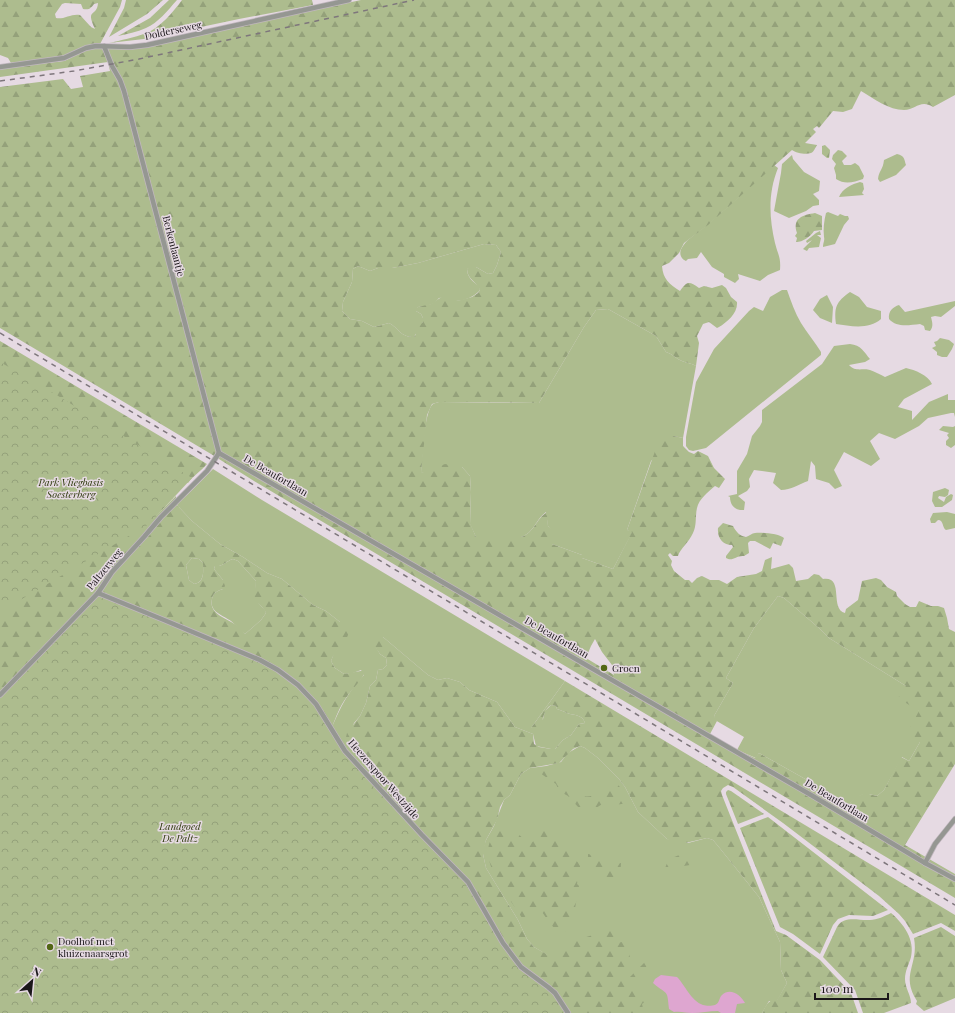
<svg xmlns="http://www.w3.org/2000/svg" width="955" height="1013" font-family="'Playfair Display',serif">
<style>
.green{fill:#adbc8e}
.forest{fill:url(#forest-firs);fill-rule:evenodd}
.park{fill:url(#park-crowns)}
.water{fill:#dea6d0}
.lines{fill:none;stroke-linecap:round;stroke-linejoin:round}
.street-casing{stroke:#c1b7bf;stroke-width:6}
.street{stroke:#959792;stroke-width:4.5}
.rail{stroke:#7e767c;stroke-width:1.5;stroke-dasharray:5 5;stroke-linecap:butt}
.poi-dot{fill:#536715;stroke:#e6dae3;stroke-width:1.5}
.labels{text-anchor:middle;stroke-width:3;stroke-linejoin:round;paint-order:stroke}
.street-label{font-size:10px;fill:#1b171a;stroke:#e6dae3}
.park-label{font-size:10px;font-style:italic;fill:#2e3a0c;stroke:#e6dae3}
.poi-label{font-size:10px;fill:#1b171a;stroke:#e6dae3;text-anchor:start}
</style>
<defs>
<pattern id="forest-firs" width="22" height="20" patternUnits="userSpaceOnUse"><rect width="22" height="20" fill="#adbc8e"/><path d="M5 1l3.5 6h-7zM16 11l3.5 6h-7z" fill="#94a17a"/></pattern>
<pattern id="park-crowns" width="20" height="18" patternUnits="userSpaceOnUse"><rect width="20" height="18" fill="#adbc8e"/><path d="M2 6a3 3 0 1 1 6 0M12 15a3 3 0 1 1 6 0" fill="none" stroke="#94a17a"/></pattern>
</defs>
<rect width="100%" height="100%" fill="#e6dae3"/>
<g class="green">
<path d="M838,150L842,151L847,156L842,161L844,165H851L855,163L859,166L864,176L863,179C854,182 845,185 836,179V175L834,168L836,164L832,159L833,155Z"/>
<path d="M897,154C905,156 904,159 906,165L896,175L880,182L878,179C879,170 883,170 884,160Z"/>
<polygon points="792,155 793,159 804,172 820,181 819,191 813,194 819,200 819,205 813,206 806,211 789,218 774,211 781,173 782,164"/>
<path d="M774,165L778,168C768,193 769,217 775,243C778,255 781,257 780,270L768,275L760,281L738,274L739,279L735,283L724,277V274L712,267L701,252L697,258L688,259L686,261C679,258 679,251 683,246C688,238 699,232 707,225C730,206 751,185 774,165Z"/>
<path d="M860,182L863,183L864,189L862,193L864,195L839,197C842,189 852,184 860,182Z"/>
<path d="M828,212L838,216L840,214L845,216H848L849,219L844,225L835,244L823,247C823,243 825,240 824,237C823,229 824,221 826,213Z"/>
<polygon points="820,231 821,235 817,235 821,238 819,247 809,248 807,251 803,249 812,240 807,243 806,241 816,233"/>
<path d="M484,244L496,245L501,252L497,265L493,273L488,274L476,267L467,269C467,277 473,282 479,286L480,290C476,296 462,302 454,301C447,299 448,297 439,298C434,305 427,306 418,307L416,311L421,314L423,318V322L414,337C400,337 399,328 389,323L374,327L362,321L350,319L342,311L343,302L352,282L353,269L358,266L370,271L378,268H392L418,263Z"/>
<path d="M782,290H787C791,301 795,313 801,323C807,333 815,342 821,352V355L706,448L693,451L689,450L686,446V437L696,382L714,349L749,311L754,307L763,311L770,297Z"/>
<path d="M850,292L859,297L867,307L881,311V319C869,330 850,326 836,324C834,307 836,302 850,292Z"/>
<polygon points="827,295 833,307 832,323 820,318 813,310 820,299"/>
<path d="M955,301V306L941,317L935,316L931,317C932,322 934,326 930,331L925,330L924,326L920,324C909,325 897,328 889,319C888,311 893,307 899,305L905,312Z"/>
<path d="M608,309L656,336L666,352C673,354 676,359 682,361C687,363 691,363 696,366L683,438L674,436L651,461L627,530L633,531L613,569L582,558V555L552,544V530L548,526L546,512C536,519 534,533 521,537H476L470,524L471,492L470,476L462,467L421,473C422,462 424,410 433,404C434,403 437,403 439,402L539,403L584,327L596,310Z"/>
<polygon points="940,338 949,340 954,344 952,349 947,357 942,357 937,355 937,352 932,348 936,346 934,342 937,341"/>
<path d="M850,344C861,345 864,352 870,359L865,362L849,365C855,372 861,368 870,370C875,372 880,374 885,377L906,368C915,370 928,375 932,384L904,399L898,407L912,411V420L929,402L948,394V400H955V417L954,413H951L928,418L919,426L895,439L879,433L870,441L880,459L871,466L844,452L834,470L842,486L835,489L829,483L816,479L815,466L811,461L808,481C799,484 791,490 781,490L773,483L776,473L754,470L749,479L750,487L747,491L738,496L745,502L744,510C735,511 730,505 730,497L728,496L737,494V471L747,454L752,436L760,426L762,422V410L822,364L834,346Z"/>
<polygon points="943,426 953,427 955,426 955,445 951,448 946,445 946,441 949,438 947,435 949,433 939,430"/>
<path d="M213,469L262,500L565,681L531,728L543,719L545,711L551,705L556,706L557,709C561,710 564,712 567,713C575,716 582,714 585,723L579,724L571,735L563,740L555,749H551L536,746L533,734L515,727L497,702L469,690L460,682L447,678L438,680L428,675L383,637V639L374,644L380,654L386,658L387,665L383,669L378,670L376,680L370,686L366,703L360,716L354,723L345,747L332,727C341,706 348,692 364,675L361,670L353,673L344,674L335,668L331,661L334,653L339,647L340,622L326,611L313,605L282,579L267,573L243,557L220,544L192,521L176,504L187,495Z"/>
<polygon points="945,488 949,490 948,495 945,497 939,496 938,498 944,502 946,497 951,494 953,495 952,500 942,507 935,507 932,501 933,492"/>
<path d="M947,512L955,514V528L946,530C942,528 944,520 938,520L935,523H931L930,519L933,513Z"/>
<path d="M192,558L199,559L203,563C203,572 205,582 194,584L189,580L186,565Z"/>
<path d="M233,559L238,561L256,581C256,589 254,598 260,605C262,608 265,608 266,613L261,620L245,634C240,630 236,625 231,621C223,615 209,612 212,599C213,593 217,591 223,589V580L214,569L215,566C223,567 226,561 233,559Z"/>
<path d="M778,596L784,598L820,629L829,638L906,686L919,711L920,742L909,761L902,757L884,790L877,796C873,795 871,794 867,794C859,794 854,800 848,805H837L805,787L807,780L759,753L756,758L737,750L744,737L715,720L714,716L733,683L726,678L754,628Z"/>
<polygon points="580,746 585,748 598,758 619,779 625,787 638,812 667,839 688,843 707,838 713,840 718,846 759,897 780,942 781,970 787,983 777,1001 769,1001 762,1013 566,1013 549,956 534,947 527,939 518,920 486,868 483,854 483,849 486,840 494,826 504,800 510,795 521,774 530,768 546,766 561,762 568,753"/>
</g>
<g class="forest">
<path d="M0,0H122L120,7L100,44L64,56L11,63L8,58L0,55ZM65,3L81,4L83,9C90,10 91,8 94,4L98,3C97,18 85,7 95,29L91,27L80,15C72,13 63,20 56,18L55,14L62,4Z"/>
<polygon points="126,0 163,0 147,14 109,37 124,8"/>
<path d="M169,0H177C168,10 158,23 146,28C137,32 127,34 118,36L150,18Z"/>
<path d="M182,0H312L313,5L239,19L144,39L109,43C121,40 134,38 146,33C160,28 173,12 182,0Z"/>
<path d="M361,0H955V95L933,107C920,99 916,110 904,110C889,110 874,99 861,91L852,109L843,112L833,111L819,128L817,126L813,129L816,132L805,143L817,145C815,148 814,152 811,153C806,155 796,153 792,150L708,225L684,243L679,253L669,263L662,266C663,279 669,284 680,291C687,281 689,281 699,288L704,286L712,288L722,285L726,288L731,297L737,302C738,313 727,322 719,327L717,328L709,322L703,324L697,336L699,343L696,366C691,363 687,363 682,361C676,359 673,354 666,352L656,336L608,309L596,310L584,327L539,403L472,402H439L432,404L427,415L421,473L445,464L462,467L470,476L471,492L470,523L476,537H521C534,533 536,519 547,512L548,526L556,532L552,544L582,555V558L613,569L632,532L627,530L659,440L674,436L683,438V446L689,452L694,454L698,451L708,456L714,468L725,479L719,488L715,486C708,492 699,499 697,508C695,517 697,525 693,533C689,542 680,549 678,556H673L670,553L668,555L672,561L671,565L674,571L685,580H689L692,583L697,578L702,576L710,580H719L727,584L737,577L756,574L762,571L765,560L772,557L771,569L789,564L793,568L796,581L808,579L814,574L819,575L823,579C845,576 829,609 845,613L846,609L858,600L862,581L876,578L881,580L887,587L896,592L897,596L905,604L910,607H916L919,601L931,606H938L944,608L947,618L949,629L955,632V764L905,845L955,874V898L254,481L211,454L0,328V87L63,79L71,89L83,87L80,76L110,71L108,62L0,77V68L64,61L87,50L96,48L103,49L148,46ZM484,244L496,245L501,252L497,265L493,273L488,274L476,267H470L467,269C467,279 477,282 480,290L478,293L472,297L457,301L443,296L431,304L418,307L416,309V311L421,314L423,318V322L415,330L416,334L414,337C400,337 399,328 389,323L374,327L362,321L350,319L342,311L343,302L352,282L353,269L358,266L370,271L378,268H392L418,263ZM778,596L784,598L820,629L829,638L906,686L898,698L919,711L906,735L920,742L909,761L901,757L884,790L877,796L865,793L856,797L848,805L839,804L837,805L806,787L807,780L759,753L755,758L737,750L710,734L717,721L714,716L733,683L726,678L754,628ZM595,639L602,652L612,665L614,675L586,658L591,646Z"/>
<polygon points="825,145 830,150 829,158 827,158 822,154 822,146"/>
<path d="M815,213L822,216V230L814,231C810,237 803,242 796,242L797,238L795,236L797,233C792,218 803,215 815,213Z"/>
<path d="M0,341L207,464C201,471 193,476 188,483L0,388Z"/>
<path d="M0,397L149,523L176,496V504L192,521L220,544L243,557L267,573L282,579L313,605L326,611L340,622L349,632C346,644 335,649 331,661L335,668L344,674L366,670C363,679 352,689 346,698C340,706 336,717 332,727L344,746L347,733L360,716L366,703L370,686L376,680L378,670L383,669L387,665L386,658L380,654L373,644L380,639H383V637L428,675L438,680L447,678L460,682L469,690L497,702L515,727L533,734L534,744L539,747L551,749H555L563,740L571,735L579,724L585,723C582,714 575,716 567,713C564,712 561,710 557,709L556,706L551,705C543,710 544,719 540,726L533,729L531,728L565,681L955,915V931L941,923L913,934L905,921L899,914L879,896L783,823L733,787L728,785L723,788L721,791L722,795L776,931L786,935L820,960L851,993L858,1013H762C765,1007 769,998 777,1000L787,983L781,970L780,942L759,897L718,846L713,840L707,838L681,844L674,843L667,839L638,812L625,787L619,779L598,758L585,748L580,746L573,749L559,763L530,768L521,774L510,795L504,800L500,807L497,820L486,840L483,854L486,868L518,920L527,939L534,947L548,955L545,951L559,949L580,939L599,933L605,924H610C616,929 612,938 617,943L626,941C629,947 629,955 631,962L624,971L629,978L645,962L648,965L631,984C636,992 644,993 647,1000L642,1004L644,1013H258L0,969ZM192,558L199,559L203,563C203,572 205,582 194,584L189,580L186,565ZM233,559L238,561L256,581C256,587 253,594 255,599C258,605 264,607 266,613L261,620L245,634C243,632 242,629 239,627C230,619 208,615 212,599C213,593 217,591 223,589L225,586L223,580L214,569L215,566C223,567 226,561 233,559Z"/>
<path d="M723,523L733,526C736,532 740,536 746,537C749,536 752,533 755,533C762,532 780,534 784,538L781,546L773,543L770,549L755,541H750L748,543L749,553L744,556C736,555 733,562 726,558V556L733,547L732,545C723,545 717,538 718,528Z"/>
<path d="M550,770C554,773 559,776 563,779C574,790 582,804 599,792C605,789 607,783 612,779L622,789L628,803L615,805L604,803L591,811H585L579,808L568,796L559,791L556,784L537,771Z"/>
<polygon points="728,790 731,791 764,814 738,824 726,794 726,792"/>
<polygon points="768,817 888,910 873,916 849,915 838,919 833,925 820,954 793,934 780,927 740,828"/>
<path d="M550,826L580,865V877L578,878L577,884L579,886L572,925L569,929L564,932C552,930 548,920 542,912H536L522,918C509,896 468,852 500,830L516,832L526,841L532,842L536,839L539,830Z"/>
<path d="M688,851L693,853L694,861L690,865L665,869C669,854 678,858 688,851Z"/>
<path d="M588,854C595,855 596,859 601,862C607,866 615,864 621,863L620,879L616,884L610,885C596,877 587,873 588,854Z"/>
<path d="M891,913C904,924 915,940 911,957C909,964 905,971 905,979C905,988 911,995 911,1003L884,1013H863L855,990L823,957L837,927C844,915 859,921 870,920C877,920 885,916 891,913Z"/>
<path d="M941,927L955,936V998L924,1011L916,1004L917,1001C900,974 919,966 914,938Z"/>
</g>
<g class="park">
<polygon points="0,362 37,383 192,478 149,524 0,612"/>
<polygon points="97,596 254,660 272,668 298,687 312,702 344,752 418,834 467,885 494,932 514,963 530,977 549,989 566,1013 0,1013 0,695"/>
</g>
<path class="water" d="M661,975L677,977C685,985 691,1001 703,1005C706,1006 712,1006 715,1005C720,1003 719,997 722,995C730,987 741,995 745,1003L737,1004L735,1013H721L718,1011C709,1011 701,1013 692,1013C686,1013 681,1011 674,1012L669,1009C667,988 668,996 653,983L655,979Z"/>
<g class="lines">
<g class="street-casing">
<g id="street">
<polyline points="104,46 112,66 120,80 124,91 219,453"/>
<polyline points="0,67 64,58 86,48 96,46 130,47 147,45 349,0"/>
<polyline points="219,453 811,795 925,863 955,879"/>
<polyline points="98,593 164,620 260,660 278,670 298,685 316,704 345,751 422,835 468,882 503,943 521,967 548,987 555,993 568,1013"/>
<polyline points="0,695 98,593 112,572 144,537 161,517 207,471 219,453"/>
<polyline points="925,863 935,844 955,819"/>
</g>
</g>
<use href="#street" class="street"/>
<g class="rail">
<polyline points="0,81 74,71 139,59 414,0"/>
<polyline points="0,333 955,905"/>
</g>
</g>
<g class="poi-dot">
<circle cx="604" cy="668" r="4"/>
<circle cx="50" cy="947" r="4"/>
</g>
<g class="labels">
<g class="street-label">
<text transform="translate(173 30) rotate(-12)" y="4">Dolderseweg</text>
<text transform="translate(174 246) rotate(76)" y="4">Berkenlaantje</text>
<text transform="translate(276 475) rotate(30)" y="4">De Beaufortlaan</text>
<text transform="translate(104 569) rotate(-51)" y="4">Paltzerweg</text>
<text transform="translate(557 637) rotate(30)" y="4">De Beaufortlaan</text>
<text transform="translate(384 779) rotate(49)" y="4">Heezerspoor Westzijde</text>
<text transform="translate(837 800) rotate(31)" y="4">De Beaufortlaan</text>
</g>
<g class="park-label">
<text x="71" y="486">Park Vliegbasis<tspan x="71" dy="12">Soesterberg</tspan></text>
<text x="180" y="830">Landgoed<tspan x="180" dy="12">De Paltz</tspan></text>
</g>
<g class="poi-label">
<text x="612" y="672">Groen</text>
<text x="58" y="945">Doolhof met<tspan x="58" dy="12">kluizenaarsgrot</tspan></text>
</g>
</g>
<g transform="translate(32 981) rotate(27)" stroke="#e6dae3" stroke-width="3" paint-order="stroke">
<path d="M0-3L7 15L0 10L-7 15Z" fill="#1b171a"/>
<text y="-6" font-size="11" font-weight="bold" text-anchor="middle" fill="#1b171a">N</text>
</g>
<path d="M815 993v6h73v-6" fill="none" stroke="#1b171a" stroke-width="2"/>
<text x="821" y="993" font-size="12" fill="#1b171a" stroke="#e6dae3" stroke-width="3" paint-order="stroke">100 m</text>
</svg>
